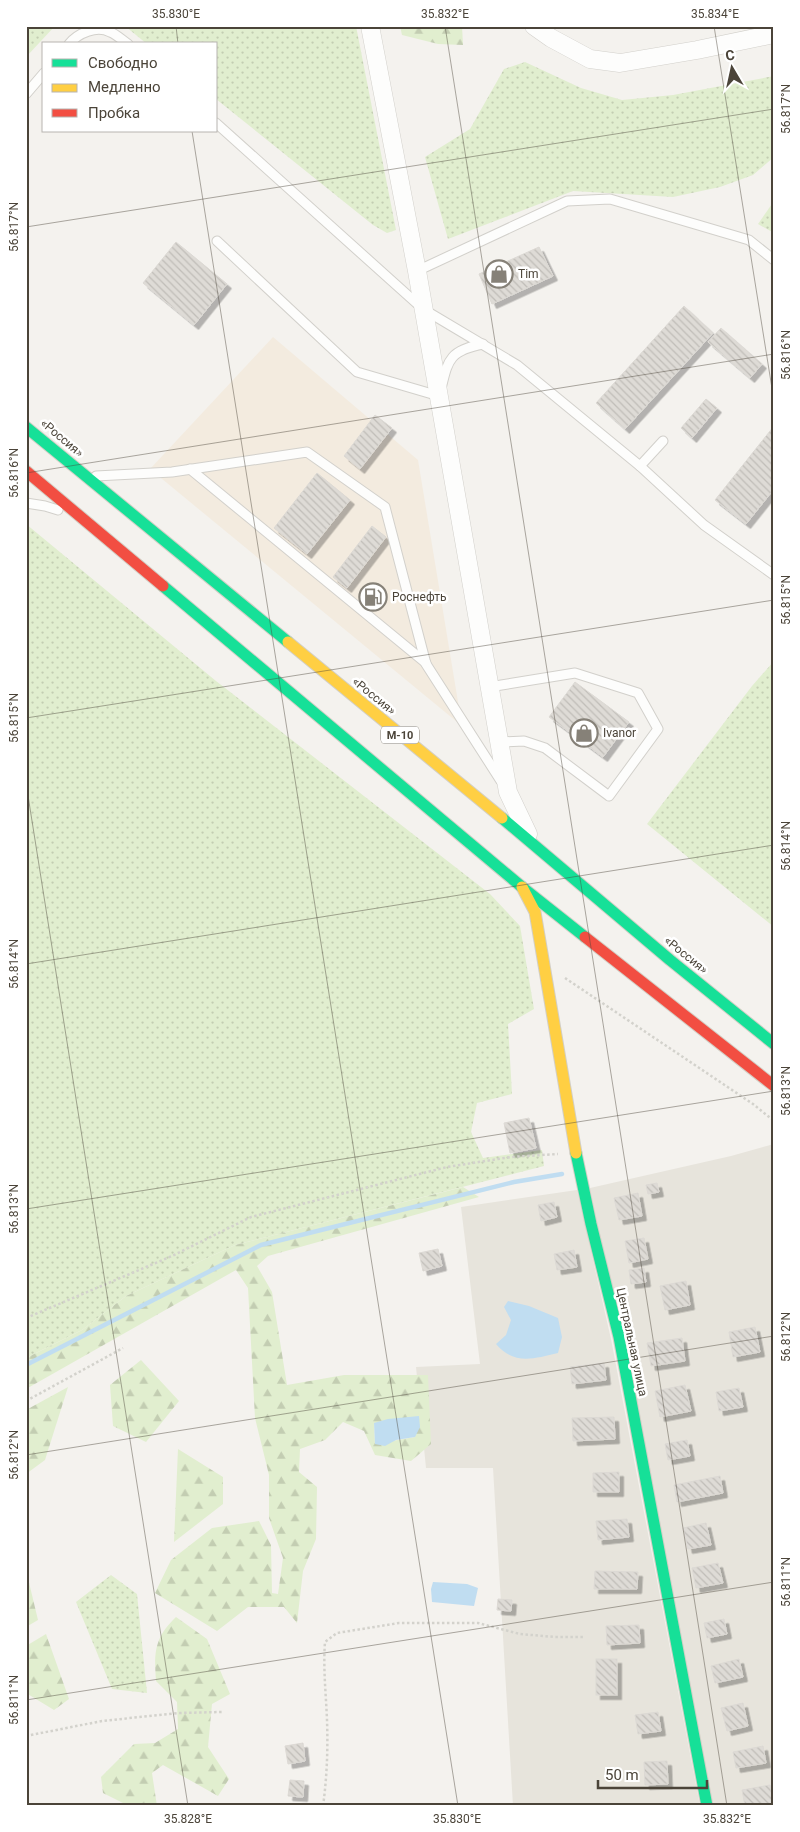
<svg xmlns="http://www.w3.org/2000/svg" width="800" height="1832" font-family="Roboto,sans-serif">
<style>
.residential{fill:#e7e4dc}
.commercial{fill:#f3ebdf}
.grass{fill:url(#grass-dots)}
.forest{fill:url(#forest-firs);fill-rule:evenodd}
.water{fill:#c0ddf1}
.lines{fill:none;stroke-linecap:round;stroke-linejoin:round}
.stream{stroke:#c0ddf1;stroke-width:4.5}
.building{fill:url(#building-back-hatch);stroke:#dcd9d4;filter:url(#shadow)}
.lane-casing{stroke:#d2d0cb;stroke-width:11}
.street-casing{stroke:#d2d0cb;stroke-width:19}
.fast-casing{stroke:#d3cfc5;stroke-width:13}
.slow-casing{stroke:#d3cfc5;stroke-width:13}
.jam-casing{stroke:#d3cfc5;stroke-width:13}
.path{stroke:#d3d2cc;stroke-width:2.5;stroke-dasharray:2.5 2.5;stroke-linecap:butt}
.lane{stroke:#fdfdfc;stroke-width:9}
.street{stroke:#fdfdfc;stroke-width:18}
.fast{stroke:#16e098;stroke-width:11}
.slow{stroke:#ffcf43;stroke-width:11}
.jam{stroke:#f24e42;stroke-width:11}
.ticks{fill:none;stroke:#4b4439;stroke-width:1;stroke-opacity:0.45}
.labels{text-anchor:middle;stroke-width:5;stroke-linejoin:round;paint-order:stroke}
.shield{fill:#fff;stroke:#817c74;stroke-width:1}
.shield-label{font-size:11px;font-weight:bold;fill:#4b4439}
.poi-label{font-size:12px;fill:#4b4439;stroke:#fff;text-anchor:start}
.street-label{font-size:12px;fill:#4b4439;stroke:#fff}
.neatline{fill:none;stroke:#4b4439;stroke-width:2}
.ticks-label{font-size:12px;text-anchor:middle;fill:#4b4439}
</style>
<defs>
<pattern id="grass-dots" width="8" height="8" patternUnits="userSpaceOnUse" patternTransform="scale(1.25)"><rect width="8" height="8" fill="#e1eecf"/><path d="M2 2h.1M6 6h.1" fill="none" stroke="#c3cdb2" stroke-width="1.8" stroke-linecap="round"/></pattern>
<pattern id="forest-firs" width="22" height="20" patternUnits="userSpaceOnUse" patternTransform="scale(1.25)"><rect width="22" height="20" fill="#e1eecf"/><path d="M5 1l3.5 6h-7zM16 11l3.5 6h-7z" fill="#c3cdb2"/></pattern>
<pattern id="building-back-hatch" width="6" height="6" patternUnits="userSpaceOnUse" patternTransform="scale(1.25)"><rect width="6" height="6" fill="#dedbd6"/><path d="M-1 5l2 2M0 0l6 6M5-1l2 2" fill="none" stroke="#c0bdb8"/></pattern>
<filter id="shadow"><feDropShadow dx="4.5" dy="4.5" stdDeviation="0" flood-color="#0004"/></filter>
</defs>
<rect width="100%" height="100%" fill="#f4f2ee"/>
<g class="residential">
<polygon points="774,1144 774,1806 713,1806 590,1188 731,1156"/>
<polygon points="577,1190 611,1339 700,1806 513,1806 493,1468 426,1468 416,1367 480,1364 461,1207"/>
</g>
<polygon class="commercial" points="273,337 418,460 462,726 150,469"/>
<g class="grass">
<polygon points="26,26 55,26 26,57"/>
<polygon points="125,26 356,26 396,230 387,233 373,225 216,99 216,44 147,44"/>
<polygon points="525,62 581,88 622,100 673,95 774,76 774,157 753,175 720,187 673,197 573,191 448,239 425,157 470,129 504,69"/>
<polygon points="774,201 774,233 758,224"/>
<polygon points="26,524 216,681 490,894 520,926 534,1009 508,1024 512,1094 477,1103 471,1132 483,1158 542,1150 544,1166 235,1245 126,1296 82,1330 26,1358"/>
<polygon points="774,661 774,927 647,824 752,686"/>
<polygon points="111,1575 137,1594 147,1693 112,1689 76,1602"/>
</g>
<g class="forest">
<polygon points="400,26 462,26 463,45 438,44 402,35"/>
<path d="M463,1187L479,1197L268,1256L257,1266L272,1292L287,1385L344,1375H428L431,1444L411,1461L375,1455L364,1431L343,1422L325,1440L300,1449L299,1472L317,1487L316,1539L303,1571L297,1623L284,1607H248L217,1631L155,1593L171,1560L212,1528L259,1521L271,1545L272,1593L278,1594L283,1558L269,1518V1475L255,1418L248,1288L236,1270L26,1389V1358L82,1330L126,1296L235,1245ZM374,1423L415,1437L375,1444Z"/>
<polygon points="141,1360 179,1401 146,1442 113,1426 110,1385"/>
<polygon points="68,1387 45,1460 26,1474 26,1410"/>
<polygon points="178,1449 223,1477 223,1504 174,1542"/>
<polygon points="26,1570 38,1620 26,1627"/>
<path d="M176,1617L207,1639L230,1694L212,1704L208,1747L229,1779L218,1796L163,1765L152,1773L157,1806H129L103,1793L101,1777L134,1744L155,1743L178,1729L177,1702L156,1681C154,1653 154,1638 176,1617Z"/>
<polygon points="46,1634 69,1699 54,1710 26,1693 26,1646"/>
</g>
<g class="water">
<path d="M508,1301L529,1306L558,1318L562,1337L558,1353C533,1359 514,1365 496,1344L506,1335L511,1320L504,1307Z"/>
<polygon points="419,1416 420,1427 415,1437 396,1440 385,1446 375,1444 374,1423 388,1419"/>
<polygon points="433,1582 467,1584 478,1588 474,1606 432,1602 431,1589"/>
</g>
<g class="lines">
<polyline class="stream" points="26,1365 261,1245 514,1182 562,1174"/>
</g>
<g class="building">
<polygon points="176,242 227,284 194,325 143,283"/>
<polygon points="539,247 553,276 492,304 479,274"/>
<polygon points="684,306 713,333 625,429 596,403"/>
<polygon points="721,328 762,364 750,378 708,342"/>
<polygon points="706,399 717,408 692,438 681,428"/>
<polygon points="375,415 392,428 360,469 344,456"/>
<polygon points="774,426 774,489 746,524 715,500"/>
<polygon points="317,473 350,500 307,554 274,528"/>
<polygon points="372,526 386,537 347,588 333,577"/>
<polygon points="575,682 629,722 603,757 549,717"/>
<polygon points="529,1118 536,1148 510,1153 504,1123"/>
<polygon points="657,1183 659,1192 648,1194 646,1185"/>
<polygon points="638,1193 642,1216 619,1220 614,1198"/>
<polygon points="554,1202 557,1217 541,1221 538,1205"/>
<polygon points="644,1238 648,1259 629,1263 625,1241"/>
<polygon points="438,1249 442,1266 423,1271 419,1253"/>
<polygon points="574,1250 577,1267 557,1270 554,1254"/>
<polygon points="644,1268 646,1282 631,1284 629,1270"/>
<polygon points="686,1281 690,1305 665,1310 660,1286"/>
<polygon points="755,1327 760,1352 733,1357 729,1332"/>
<polygon points="682,1338 685,1361 651,1366 647,1343"/>
<polygon points="604,1363 606,1380 572,1384 570,1367"/>
<polygon points="685,1385 691,1411 660,1417 655,1391"/>
<polygon points="739,1388 743,1407 719,1411 716,1392"/>
<polygon points="614,1417 615,1439 573,1441 572,1418"/>
<polygon points="687,1440 690,1456 668,1460 665,1444"/>
<polygon points="619,1472 619,1492 593,1492 593,1473"/>
<polygon points="720,1476 723,1493 677,1502 674,1485"/>
<polygon points="627,1519 629,1537 598,1540 596,1521"/>
<polygon points="706,1523 711,1545 688,1549 683,1528"/>
<polygon points="718,1563 723,1583 696,1588 692,1568"/>
<polygon points="595,1571 638,1572 637,1589 594,1589"/>
<polygon points="498,1599 512,1600 511,1611 497,1610"/>
<polygon points="724,1619 727,1634 707,1638 704,1623"/>
<polygon points="639,1625 640,1643 607,1645 606,1626"/>
<rect x="596" y="1659" width="21" height="36"/>
<polygon points="739,1659 743,1677 715,1683 711,1666"/>
<polygon points="743,1703 748,1726 727,1731 721,1708"/>
<polygon points="658,1712 661,1731 638,1734 635,1715"/>
<polygon points="303,1743 305,1761 288,1764 285,1746"/>
<polygon points="763,1746 766,1763 736,1768 733,1752"/>
<polygon points="667,1761 668,1784 645,1785 644,1762"/>
<polygon points="290,1780 304,1781 303,1797 288,1796"/>
<polygon points="770,1785 774,1806 745,1806 742,1790"/>
</g>
<g class="lines">
<g class="lane-casing">
<g id="lane">
<path d="M69,44C78,33 97,25 110,32C116,34 122,40 128,44"/>
<polyline points="26,94 44,73"/>
<polyline points="216,123 423,309 517,365 640,466 663,441"/>
<path d="M217,241L357,372L439,396C448,364 445,351 483,344"/>
<polyline points="417,271 567,201 610,199 749,240 774,260"/>
<polyline points="640,466 704,525 774,575"/>
<polyline points="190,469 426,663"/>
<polyline points="96,476 172,472 307,452 385,507 426,664 501,781"/>
<polyline points="26,503 45,506 58,510"/>
<polyline points="489,687 575,673 638,693 658,729 609,796 545,748 524,741 499,742"/>
</g>
</g>
<g class="street-casing">
<g id="street">
<polyline points="370,26 417,271 508,792 528,834"/>
<polyline points="534,26 551,38 590,59 620,63 697,50 774,34"/>
</g>
</g>
<g class="fast-casing">
<g id="fast">
<polyline points="26,427 288,642"/>
<polyline points="163,586 522,887 585,937"/>
<polyline points="502,818 670,960 774,1044"/>
<polyline points="576,1153 591,1224 619,1337 707,1806"/>
</g>
</g>
<g class="slow-casing">
<g id="slow">
<polyline points="288,642 502,818"/>
<polyline points="522,887 535,912 576,1153"/>
</g>
</g>
<g class="jam-casing">
<g id="jam">
<polyline points="26,471 163,586"/>
<polyline points="585,937 774,1086"/>
</g>
</g>
<g class="path">
<polyline points="565,978 753,1104 774,1121"/>
<polyline points="26,1318 172,1256 251,1217 447,1167 511,1157 558,1154"/>
<polyline points="26,1401 123,1348"/>
<polyline points="26,1736 102,1721 178,1713 222,1712"/>
<path d="M323,1806C327,1777 328,1749 327,1720C326,1694 323,1668 325,1642L337,1633L399,1623H478L520,1634L555,1637H585"/>
</g>
<use href="#lane" class="lane"/>
<use href="#street" class="street"/>
<use href="#fast" class="fast"/>
<use href="#slow" class="slow"/>
<use href="#jam" class="jam"/>
</g>
<path class="ticks" d="M176,26L178,44M445,26L727,1806M714,26L774,401M192,131L458,1806M26,227L774,109M26,473L774,354M26,718L774,600M26,783L188,1806M26,964L774,845M26,1209L774,1091M26,1455L774,1336M26,1700L774,1582"/>
<defs>
<g id="shop-ring" transform="scale(1.4375)"><circle r="9.5" fill="#fff" stroke="#868178" stroke-width="1.5"/><path d="M-5-2.5h2.3a2.7 3.5 0 0 1 5.4 0H5L5.5 6h-11ZM-1.5-2.5h3a1.5 2.3 0 0 0-3 0Z" fill="#868178"/></g>
<g id="fuel-ring" transform="scale(1.4375)"><circle r="9.5" fill="#fff" stroke="#868178" stroke-width="1.5"/><path d="M-5.5-6h7V0h2V4h1.3V-2.5L3-4.5l.8-.8L6-3V5H2.5V1h-1V6h-7ZM-4.2-4.7v3.2H.2V-4.7Z" fill="#868178"/></g>
</defs>
<g fill-rule="evenodd">
<use href="#shop-ring" x="499" y="274"/>
<use href="#fuel-ring" x="373" y="597"/>
<use href="#shop-ring" x="584" y="733"/>
</g>
<g class="labels">
<rect class="shield" x="381" y="726.5" width="38" height="17" rx="4"/>
<g class="shield-label">
<text x="400" y="739">М-10</text>
</g>
<g class="poi-label">
<text x="518" y="278">Tim</text>
<text x="392" y="601">Роснефть</text>
<text x="603" y="737">Ivanor</text>
</g>
<g class="street-label">
<text transform="translate(62 438) rotate(40)" y="4">«Россия»</text>
<text transform="translate(374 696) rotate(39)" y="4">«Россия»</text>
<text transform="translate(686 955) rotate(39)" y="4">«Россия»</text>
<text transform="translate(632 1342) rotate(78)" y="4">Центральная улица</text>
</g>
</g>
<rect width="800" height="1832" fill="none" stroke="#ffffff" stroke-width="55"/>
<rect x="42" y="42" width="175" height="90" fill="#ffffff" stroke="#b7b4b0"/>
<rect x="52" y="59" width="25" height="8" fill="#16e098" stroke="#b7b4b0"/>
<text x="88" y="68" font-size="15" fill="#4b4439">Свободно</text>
<rect x="52" y="84" width="25" height="8" fill="#ffcf43" stroke="#b7b4b0"/>
<text x="88" y="92" font-size="15" fill="#4b4439">Медленно</text>
<rect x="52" y="109" width="25" height="8" fill="#f24e42" stroke="#b7b4b0"/>
<text x="88" y="118" font-size="15" fill="#4b4439">Пробка</text>
<g transform="translate(732 68) rotate(351)" stroke="#ffffff" stroke-width="4" paint-order="stroke">
<path d="M0-4L9 19L0 12L-9 19Z" fill="#4b4439"/>
<text y="-8" font-size="14" font-weight="bold" text-anchor="middle" fill="#4b4439">С</text>
</g>
<path d="M598 1780v8h109v-8" fill="none" stroke="#4b4439" stroke-width="2.5"/>
<text x="605" y="1780" font-size="15" fill="#4b4439" stroke="#ffffff" stroke-width="4" paint-order="stroke">50 m</text>
<rect x="28" y="28" width="744" height="1776" class="neatline"/>
<g class="ticks-label">
<text x="176" y="18">35.830°E</text>
<text x="445" y="18">35.832°E</text>
<text x="715" y="18">35.834°E</text>
<text transform="translate(786 109) rotate(-90)" y="4">56.817°N</text>
<text transform="translate(14 227) rotate(-90)" y="4">56.817°N</text>
<text transform="translate(786 355) rotate(-90)" y="4">56.816°N</text>
<text transform="translate(14 473) rotate(-90)" y="4">56.816°N</text>
<text transform="translate(786 600) rotate(-90)" y="4">56.815°N</text>
<text transform="translate(14 718) rotate(-90)" y="4">56.815°N</text>
<text transform="translate(786 846) rotate(-90)" y="4">56.814°N</text>
<text transform="translate(14 964) rotate(-90)" y="4">56.814°N</text>
<text transform="translate(786 1091) rotate(-90)" y="4">56.813°N</text>
<text transform="translate(14 1209) rotate(-90)" y="4">56.813°N</text>
<text transform="translate(786 1337) rotate(-90)" y="4">56.812°N</text>
<text transform="translate(14 1455) rotate(-90)" y="4">56.812°N</text>
<text transform="translate(786 1582) rotate(-90)" y="4">56.811°N</text>
<text transform="translate(14 1700) rotate(-90)" y="4">56.811°N</text>
<text x="188" y="1823">35.828°E</text>
<text x="457" y="1823">35.830°E</text>
<text x="727" y="1823">35.832°E</text>
</g>
</svg>
